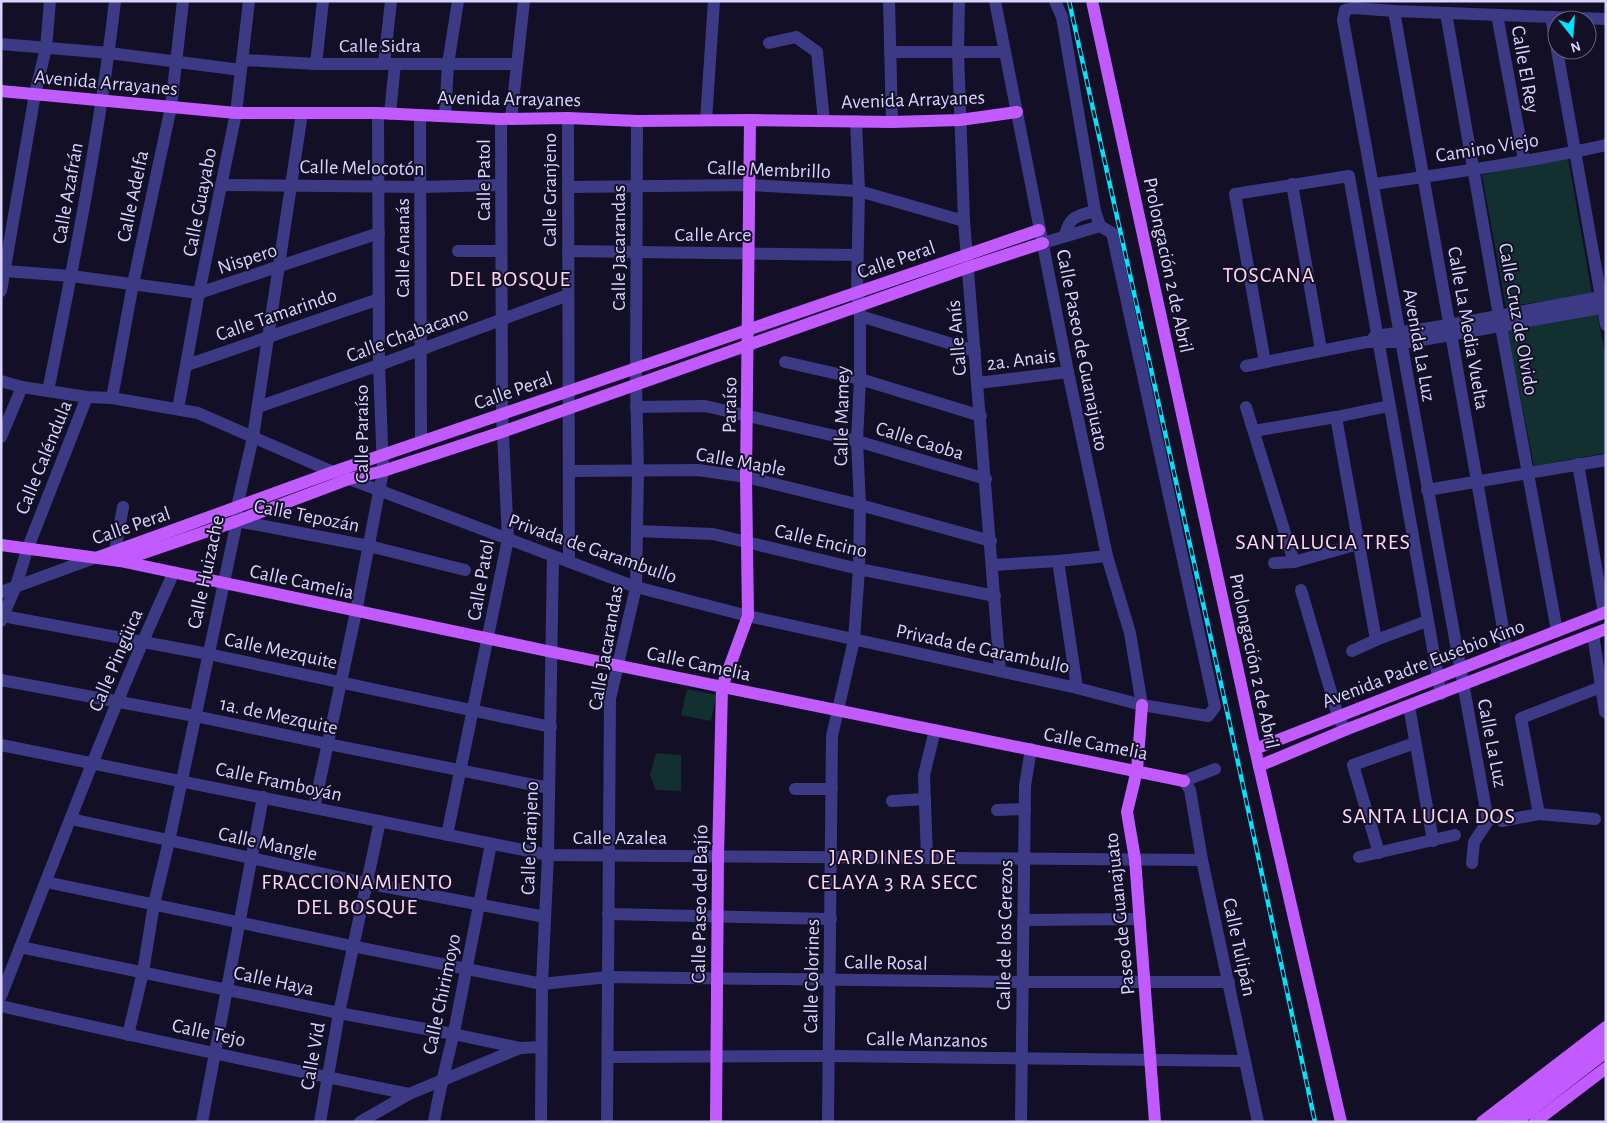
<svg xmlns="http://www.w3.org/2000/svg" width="1607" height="1123" font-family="'Alegreya Sans',sans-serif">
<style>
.green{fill:#12302f}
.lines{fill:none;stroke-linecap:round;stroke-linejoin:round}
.minor{stroke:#3d3a85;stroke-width:12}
.major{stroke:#c25bff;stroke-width:12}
.rail-casing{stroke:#00e5ff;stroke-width:4.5}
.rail{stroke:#130f26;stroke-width:2.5;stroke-dasharray:8;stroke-linecap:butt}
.labels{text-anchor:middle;stroke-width:4;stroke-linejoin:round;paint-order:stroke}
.street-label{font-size:20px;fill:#d9d4ff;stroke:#130f26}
.quarter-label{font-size:22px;letter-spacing:1px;fill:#ffd6f0;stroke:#130f26}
</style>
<rect width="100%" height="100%" fill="#130f26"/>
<g class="green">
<polygon points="1568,158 1592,294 1506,307 1482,175"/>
<polygon points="1597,312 1606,360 1606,453 1534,466 1507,330"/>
<polygon points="687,689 716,695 711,721 681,715"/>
<polygon points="656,753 681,755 681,791 656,790 650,775"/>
</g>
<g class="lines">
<g class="minor">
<polyline points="889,1 892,122"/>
<polyline points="959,1 958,52 964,221 1000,671"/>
<polyline points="995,1 1068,372 1107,556 1130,633 1142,705"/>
<polyline points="1394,11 1507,651"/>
<polyline points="1446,13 1499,316 1557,631"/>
<polyline points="1497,15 1524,160"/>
<polyline points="1551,17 1557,50"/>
<polyline points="769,43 796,37 817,52 824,121"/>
<polyline points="1,44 109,53 241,70"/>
<polyline points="1557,50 1606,325"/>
<polyline points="890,52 1005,52"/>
<polyline points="243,60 316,64 517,64"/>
<polyline points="316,64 323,1"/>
<polyline points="384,64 391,1"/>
<polyline points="390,114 395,64"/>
<polyline points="420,115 421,441"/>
<polyline points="445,116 448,64 458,1"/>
<polyline points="568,118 569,562"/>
<polyline points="511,119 524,1"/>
<polyline points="706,120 714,1"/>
<polyline points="1292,184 1321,350"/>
<path d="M1374,184C1451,173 1529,162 1606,145"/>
<polyline points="221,185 420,187 501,185"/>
<polyline points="568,187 749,185 859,191 964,221"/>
<path d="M1065,236C1069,216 1077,216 1095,211"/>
<polyline points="1043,243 1100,226"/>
<polyline points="458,251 501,251"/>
<polyline points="568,251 857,255"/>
<polyline points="5,271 71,276 199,293 379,233"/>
<polyline points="1,291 35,94 46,48 50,1"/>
<polyline points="860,316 975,351"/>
<polyline points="1373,338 1376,336 1449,325 1606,296"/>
<polyline points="785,362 860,379 981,416"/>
<polyline points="1265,362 1235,194 1349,176 1441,694"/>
<polyline points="187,365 379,299"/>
<polyline points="1246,366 1366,342 1411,342 1606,307"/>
<polyline points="1,381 22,387 87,397 112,398 198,413 349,479 636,587 748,616 1077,688 1142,705 1208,716 1215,707 1112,233 1100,226 1095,211 1062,17 1055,1"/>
<polyline points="978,383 1068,372"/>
<path d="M48,391C74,262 100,132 115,1"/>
<polyline points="112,398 133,284 171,107 183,1"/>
<polyline points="258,407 379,365 568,295"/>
<polyline points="636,407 705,406 857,441 986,479"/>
<polyline points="1246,407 1294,562"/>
<polyline points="178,409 199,293 236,113 249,1"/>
<polyline points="1336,417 1376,640"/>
<polyline points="1254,431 1336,417 1389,406"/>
<polyline points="1,437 22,387"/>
<polyline points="1578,464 1604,613"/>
<polyline points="569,471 698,470 746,477 860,505 991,541"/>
<polyline points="1427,490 1606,460"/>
<polyline points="237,521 369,546 465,570"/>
<polyline points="637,531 713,534 859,569 995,596"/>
<polyline points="115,551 123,507"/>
<polyline points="1058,561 1077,688"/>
<polyline points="1274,563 1294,562 1358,544"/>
<polyline points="993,565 1058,561 1107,556"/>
<polyline points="1301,590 1338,716 1345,730"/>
<polyline points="1,592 94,558"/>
<polyline points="3,616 208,654 551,727"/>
<polyline points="1,621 16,586 27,550 87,397"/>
<polyline points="1593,634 1605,712"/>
<polyline points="1352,651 1376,640 1427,621"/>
<polyline points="1,680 195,716 328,744 549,788"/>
<polyline points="1409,706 1433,841"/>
<polyline points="1,745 548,855 1202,860"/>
<polyline points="1215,769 1184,781 1190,790 1202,860 1258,1122"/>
<polyline points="795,789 832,789"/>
<polyline points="892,801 925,799"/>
<polyline points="314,808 356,612 383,471 379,365 378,113"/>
<polyline points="997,810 1025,809"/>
<polyline points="1539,814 1521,718 1601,687"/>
<polyline points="71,819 366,883 545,917"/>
<polyline points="1502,821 1539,814 1595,819"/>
<polyline points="447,835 508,539 502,414 501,119"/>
<polyline points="1379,853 1353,765 1415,743"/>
<polyline points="1359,857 1455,835"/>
<polyline points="927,858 924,775 935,730"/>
<polyline points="1472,863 1474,842 1488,821 1343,20 1345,10 1353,8 1394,11 1606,19"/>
<polyline points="46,882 352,946 542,984 608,977 1022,982 1229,982"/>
<polyline points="608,914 831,919"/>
<polyline points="1023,920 1140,919"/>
<polyline points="20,947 339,1013 453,1034 520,1048"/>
<path d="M1,996C57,854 110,711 174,572"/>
<path d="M1,1006C137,1037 273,1066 409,1094"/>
<polyline points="128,1035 143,972 154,904 169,841 237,521 237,507 253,437 302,113"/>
<polyline points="608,1057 829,1056 1245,1061"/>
<polyline points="202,1122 263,797"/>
<polyline points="320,1122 339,1013 380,821"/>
<polyline points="360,1122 409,1094 520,1048 541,1047"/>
<path d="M434,1122C439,1091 447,1062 454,1032C467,969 479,906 491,844"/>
<polyline points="541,1122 542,984 548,855 553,556"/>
<polyline points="607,1122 610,699 636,587 638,471 636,385 637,121"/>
<polyline points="828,1122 832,736 854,640 859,569 860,505 857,441 860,379 860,316 857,292 859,191 856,121"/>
<polyline points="1021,1122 1025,786 1031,749"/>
</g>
<g class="major">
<polyline points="1092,1 1255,749 1341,1122"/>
<polyline points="1,91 236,113 378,113 501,119 568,118 637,121 750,120 892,122 960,120 1017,112"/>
<polyline points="1,545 120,561 552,652 1184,781"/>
<polyline points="99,557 333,472 1039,230"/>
<polyline points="120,561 237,521 349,479 383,471 502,432 969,267 1043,243"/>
<polyline points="1142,705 1137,770 1127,812 1135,859 1155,1122"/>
<polyline points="1255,749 1606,612"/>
<polyline points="1259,766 1345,730 1606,629"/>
<polyline points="716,1122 718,857 722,687 748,616 746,477 750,120"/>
<polyline points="1482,1122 1606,1027"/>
<polyline points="1499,1122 1606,1039"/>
<polyline points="1516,1122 1606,1052"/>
<polyline points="1535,1122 1606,1068"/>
</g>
<g class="rail-casing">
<polyline id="rail" points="1069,1 1227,711 1315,1122"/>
</g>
<use href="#rail" class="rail"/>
</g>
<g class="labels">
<g class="street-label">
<text x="380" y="52">Calle Sidra</text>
<text transform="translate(1526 69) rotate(80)" y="7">Calle El Rey</text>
<text transform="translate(106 82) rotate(5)" y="7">Avenida Arrayanes</text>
<text transform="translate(509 98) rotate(1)" y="7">Avenida Arrayanes</text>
<text transform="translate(913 99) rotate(-2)" y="7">Avenida Arrayanes</text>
<text transform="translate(1487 147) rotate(-9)" y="7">Camino Viejo</text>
<text transform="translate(362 167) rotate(1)" y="7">Calle Melocotón</text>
<text transform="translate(769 169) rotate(2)" y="7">Calle Membrillo</text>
<text transform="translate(483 180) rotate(-90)" y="7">Calle Patol</text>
<text transform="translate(549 190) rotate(-90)" y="7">Calle Granjeno</text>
<text transform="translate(67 193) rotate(-80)" y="7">Calle Azafrán</text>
<text transform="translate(132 196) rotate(-78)" y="7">Calle Adelfa</text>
<text transform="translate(199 202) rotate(-79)" y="7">Calle Guayabo</text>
<text x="713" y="241">Calle Arce</text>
<text transform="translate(402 248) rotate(-90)" y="7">Calle Ananás</text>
<text transform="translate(618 248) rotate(-90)" y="7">Calle Jacarandas</text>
<text transform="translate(247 258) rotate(-18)" y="7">Nispero</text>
<text transform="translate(896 259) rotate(-19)" y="7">Calle Peral</text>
<text transform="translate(1169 265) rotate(78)" y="7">Prolongación 2 de Abril</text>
<text transform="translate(276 314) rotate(-19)" y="7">Calle Tamarindo</text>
<text transform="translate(1519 319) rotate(80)" y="7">Calle Cruz de Olvido</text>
<text transform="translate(1469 328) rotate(80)" y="7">Calle La Media Vuelta</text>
<text transform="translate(407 334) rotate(-20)" y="7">Calle Chabacano</text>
<text transform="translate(956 338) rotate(-95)" y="7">Calle Anís</text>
<text transform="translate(1420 345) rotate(80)" y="7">Avenida La Luz</text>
<text transform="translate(1083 350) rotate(79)" y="7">Calle Paseo de Guanajuato</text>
<text transform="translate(1021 359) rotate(-7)" y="7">2a. Anais</text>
<text transform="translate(513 390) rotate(-19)" y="7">Calle Peral</text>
<text transform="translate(729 405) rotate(-89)" y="7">Paraíso</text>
<text transform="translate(841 416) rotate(-89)" y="7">Calle Mamey</text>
<text transform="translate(361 434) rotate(-90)" y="7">Calle Paraíso</text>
<text transform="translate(920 440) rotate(17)" y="7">Calle Caoba</text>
<text transform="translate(43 457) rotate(-68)" y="7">Calle Caléndula</text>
<text transform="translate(741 461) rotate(10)" y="7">Calle Maple</text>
<text transform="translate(307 515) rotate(11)" y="7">Calle Tepozán</text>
<text transform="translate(131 525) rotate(-19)" y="7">Calle Peral</text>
<text transform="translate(821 540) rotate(13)" y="7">Calle Encino</text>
<text transform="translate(593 548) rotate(19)" y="7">Privada de Garambullo</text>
<text transform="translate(205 572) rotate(-78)" y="7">Calle Huizache</text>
<text transform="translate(480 580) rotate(-80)" y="7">Calle Patol</text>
<text transform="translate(302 581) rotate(12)" y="7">Calle Camelia</text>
<text transform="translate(605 648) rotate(-80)" y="7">Calle Jacarandas</text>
<text transform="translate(983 648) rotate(12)" y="7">Privada de Garambullo</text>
<text transform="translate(281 650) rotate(12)" y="7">Calle Mezquite</text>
<text transform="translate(115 660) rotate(-67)" y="7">Calle Pingüica</text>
<text transform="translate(1255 661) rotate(78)" y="7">Prolongación 2 de Abril</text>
<text transform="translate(699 663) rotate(12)" y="7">Calle Camelia</text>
<text transform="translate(1423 663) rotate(-21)" y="7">Avenida Padre Eusebio Kino</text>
<text transform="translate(279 715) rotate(12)" y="7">1a. de Mezquite</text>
<text transform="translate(1096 743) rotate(11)" y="7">Calle Camelia</text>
<text transform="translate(1493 743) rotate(79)" y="7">Calle La Luz</text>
<text transform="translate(279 781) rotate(12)" y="7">Calle Framboyán</text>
<text x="620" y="844">Calle Azalea</text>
<text transform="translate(529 838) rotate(-88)" y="7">Calle Granjeno</text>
<text transform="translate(268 843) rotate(12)" y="7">Calle Mangle</text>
<text transform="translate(699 904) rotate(-89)" y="7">Calle Paseo del Bajío</text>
<text transform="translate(1119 914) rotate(-96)" y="7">Paseo de Guanajuato</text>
<text transform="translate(1004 935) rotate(-89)" y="7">Calle de los Cerezos</text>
<text transform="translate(1240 947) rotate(78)" y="7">Calle Tulipán</text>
<text transform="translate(886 962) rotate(1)" y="7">Calle Rosal</text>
<text transform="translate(811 976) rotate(-89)" y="7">Calle Colorines</text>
<text transform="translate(274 980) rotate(12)" y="7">Calle Haya</text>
<text transform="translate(441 994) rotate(-78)" y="7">Calle Chirimoyo</text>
<text transform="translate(209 1032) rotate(12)" y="7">Calle Tejo</text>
<text transform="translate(927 1039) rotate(1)" y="7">Calle Manzanos</text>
<text transform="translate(312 1056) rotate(-80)" y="7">Calle Vid</text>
</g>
<g class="quarter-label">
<text x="1269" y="282">TOSCANA</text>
<text x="510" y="286">DEL BOSQUE</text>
<text x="1323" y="549">SANTALUCIA TRES</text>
<text x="1429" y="823">SANTA LUCIA DOS</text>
<text x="893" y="864">JARDINES DE<tspan x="893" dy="25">CELAYA 3 RA SECC</tspan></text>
<text x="357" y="889">FRACCIONAMIENTO<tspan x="357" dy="25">DEL BOSQUE</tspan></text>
</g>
</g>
<rect width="1607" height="1123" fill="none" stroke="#d9d4ff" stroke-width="5"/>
<g transform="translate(1572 35) rotate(163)"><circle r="24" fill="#130f26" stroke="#625e7d"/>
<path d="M0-4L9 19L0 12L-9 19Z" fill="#00e5ff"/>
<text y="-8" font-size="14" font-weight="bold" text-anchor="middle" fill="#d9d4ff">N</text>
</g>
</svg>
